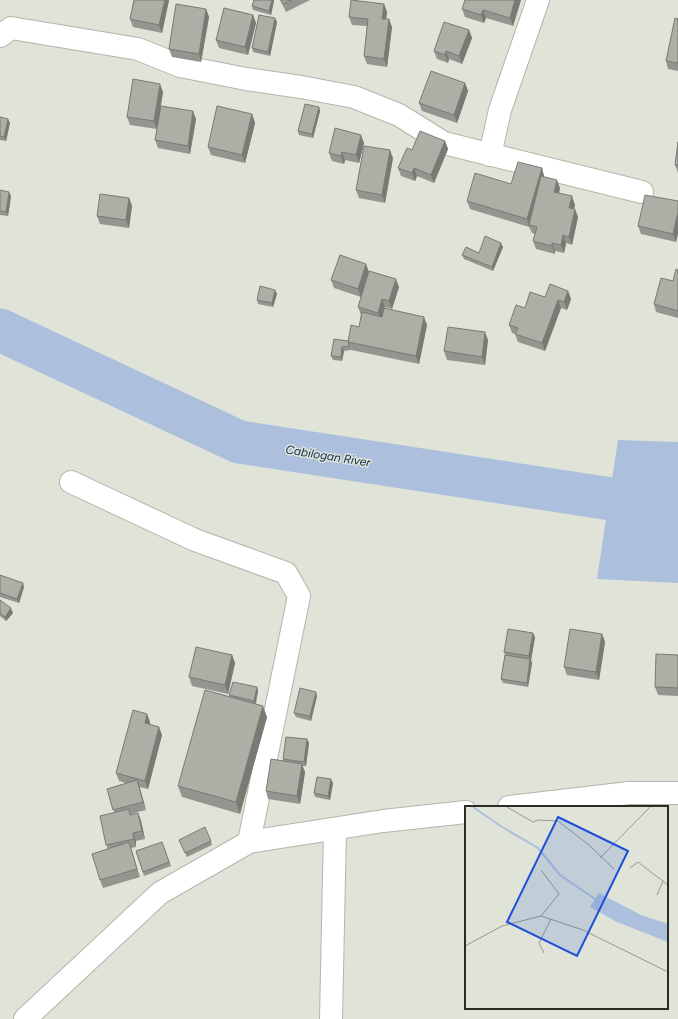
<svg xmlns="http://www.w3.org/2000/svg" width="678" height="1019" font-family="Figtree,sans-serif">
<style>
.water{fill:#acc0dd}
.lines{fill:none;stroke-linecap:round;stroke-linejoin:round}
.river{stroke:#acc0dd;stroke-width:43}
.minor-casing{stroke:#b3b6ac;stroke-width:24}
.tertiary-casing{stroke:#b3b6ac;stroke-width:24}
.minor{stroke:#fff;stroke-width:22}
.tertiary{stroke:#fff;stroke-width:22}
.wall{fill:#93968e}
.shaded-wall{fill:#787a74}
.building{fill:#abafa5;stroke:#787a74}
.labels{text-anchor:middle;stroke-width:3;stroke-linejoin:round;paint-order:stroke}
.water-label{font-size:12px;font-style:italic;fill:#0d294e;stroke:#dfe3d8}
.inset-river{fill:none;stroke:#acc0dd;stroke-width:2}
.inset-road{fill:none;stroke:#979991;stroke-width:1}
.view{fill:#1d4ed8;fill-opacity:0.15;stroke:#1d4ed8;stroke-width:2}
.inset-edge{fill:none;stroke:#2a2b27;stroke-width:2}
</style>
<rect width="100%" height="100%" fill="#dfe3d8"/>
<polygon class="water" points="618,440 678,442 678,583 597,579"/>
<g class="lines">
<polyline class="river" points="0,330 239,442 631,502 678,505"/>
<g class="minor-casing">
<g id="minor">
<polyline points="0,36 11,28 138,49 180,66 246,79 301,87 354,97 399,115 444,143 642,192"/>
<polyline points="490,155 500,110 538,0"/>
<polyline points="71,482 195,540 286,573 299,596 249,842"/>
<polyline points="331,1019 335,829"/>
</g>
</g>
<g class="tertiary-casing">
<g id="tertiary">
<polyline points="509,807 629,793 678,793"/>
<polyline points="25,1019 160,893 249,842 383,821 466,812"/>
</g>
</g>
<use href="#minor" class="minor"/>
<use href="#tertiary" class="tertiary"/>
</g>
<g class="wall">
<polygon points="134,0 169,0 162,33 133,27 130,19"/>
<polygon points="254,0 274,0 271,15 253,10 252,6"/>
<polygon points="280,0 310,0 286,12"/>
<polygon points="465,0 521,0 513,26 486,18 484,23 465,17 462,9"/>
<polygon points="384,4 387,12 386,19 392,27 387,67 367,64 364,56 367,26 352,25 349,17"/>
<polygon points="206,9 209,17 201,62 172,57 169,49"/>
<polygon points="253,15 256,23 248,55 219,48 216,40"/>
<polygon points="678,19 678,71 668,69 666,61"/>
<polygon points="277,22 270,56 253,52 252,48"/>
<polygon points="469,30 472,38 462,64 449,59 448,63 437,59 434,51"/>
<polygon points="465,83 468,91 457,123 422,111 419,103"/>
<polygon points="163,92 157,129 130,125 127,117"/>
<polygon points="319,107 320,111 313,138 299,135 298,131"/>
<polygon points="252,114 255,123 245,163 211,155 208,147"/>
<polygon points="0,117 10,123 6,141 0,140"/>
<polygon points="196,119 190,154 158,148 155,140"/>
<polygon points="445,141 448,149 434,183 417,176 415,181 401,176 398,168 412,150"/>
<polygon points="678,142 678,173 675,165"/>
<polygon points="364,143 359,163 345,160 344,164 332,161 329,153"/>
<polygon points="393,158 385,203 359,198 356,190"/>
<polygon points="542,168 544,177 560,188 559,193 575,205 574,209 578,217 572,245 566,243 564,253 555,251 555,254 536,249 533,241 535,234 532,233 529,227 470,209 467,201 511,184"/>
<polygon points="0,190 11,196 8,216 0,215"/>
<polygon points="129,198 132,206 129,228 100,224 97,216"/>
<polygon points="678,201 678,233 676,242 641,234 638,226"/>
<polygon points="503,247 493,271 464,259 462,255 479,253"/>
<polygon points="678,270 678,318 656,312 654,304 673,281"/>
<polygon points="369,272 399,287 392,309 385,307 385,309 427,325 419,364 351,350 344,351 342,361 333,360 331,356 348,341 359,327 361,315 358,307 361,297 334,288 331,280"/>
<polygon points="275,290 277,294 273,307 258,304 257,300"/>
<polygon points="568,291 571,299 567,310 561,308 545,351 518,342 515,334 512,333 509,325 525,308"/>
<polygon points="488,340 485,365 447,360 444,351"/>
<polygon points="0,576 24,587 19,603 0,597"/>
<polygon points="0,600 13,613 6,621 0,616"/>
<polygon points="602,634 605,642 599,680 567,675 564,667"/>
<polygon points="535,637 531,660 532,663 528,687 503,683 501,679 505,655 504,652"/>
<polygon points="232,655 235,663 228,694 192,686 189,677"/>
<polygon points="678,655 678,696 658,695 655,687"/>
<polygon points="257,687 258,691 256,704 267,717 240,814 182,797 178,786 230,696 229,695"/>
<polygon points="317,696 311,721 296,717 294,713"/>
<polygon points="147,714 150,722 150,725 162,735 148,789 139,787 146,810 130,814 138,813 141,821 145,839 136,841 136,847 131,848 140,877 103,888 100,880 108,849 106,845 114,812 107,789 126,783 119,781 116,773"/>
<polygon points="307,739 309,743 306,766 302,766 305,772 300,804 268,799 266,791 283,761 283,759"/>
<polygon points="333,783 330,800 315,797 314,793"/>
<polygon points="179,840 211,841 212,845 187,857"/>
<polygon points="162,842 171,866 144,876 136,851"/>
</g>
<g class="shaded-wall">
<polygon points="165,0 169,0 162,33 159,25"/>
<polygon points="272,0 274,0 274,1 271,15 269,11"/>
<polygon points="515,0 521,0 513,26 510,18"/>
<polygon points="384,4 387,12 385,27 382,19"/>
<polygon points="206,9 209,17 201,62 199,54"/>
<polygon points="483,10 486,18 484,23 481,15"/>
<polygon points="253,15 256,23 248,55 245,47"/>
<polygon points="275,18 277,22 270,56 268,52"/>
<polygon points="389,19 392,27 387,67 384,59"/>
<polygon points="469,30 472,38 462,64 459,56"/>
<polygon points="446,51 449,59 448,63 445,55"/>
<polygon points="465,83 468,91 457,123 454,115"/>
<polygon points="160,84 163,92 157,129 154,121"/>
<polygon points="319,107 320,111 313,138 312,134"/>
<polygon points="193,111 196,119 190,154 188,146"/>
<polygon points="252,114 255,123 245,163 242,155"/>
<polygon points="8,119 10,123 6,141 4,137"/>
<polygon points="361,135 364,143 359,163 356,155"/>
<polygon points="445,141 448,149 434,183 431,175"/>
<polygon points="390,150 393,158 385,203 382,195"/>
<polygon points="342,152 345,160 344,164 341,156"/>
<polygon points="414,168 417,176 415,181 412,173"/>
<polygon points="542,168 544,176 530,226 529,225 527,219"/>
<polygon points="557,180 560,188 557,200 554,192"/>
<polygon points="9,192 11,196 8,216 6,212"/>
<polygon points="572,196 575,205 572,216 569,208"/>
<polygon points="129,198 132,206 129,228 126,220"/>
<polygon points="575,209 578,217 572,245 569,237"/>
<polygon points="678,212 678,233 676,242 673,234"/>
<polygon points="563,235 566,243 564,253 561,245"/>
<polygon points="501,243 503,247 493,271 492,267"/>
<polygon points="552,243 555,251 555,254 552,246"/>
<polygon points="366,264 369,272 361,297 358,289"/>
<polygon points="396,279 399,287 392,309 389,301"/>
<polygon points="275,290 277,294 273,307 272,303"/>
<polygon points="568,291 571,299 567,310 564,302"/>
<polygon points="382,299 385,307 381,321 378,313"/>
<polygon points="558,300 561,308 545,351 542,343"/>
<polygon points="424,317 427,325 419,364 416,356"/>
<polygon points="485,332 488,340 485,365 482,357"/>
<polygon points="342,347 344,351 342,361 341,357"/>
<polygon points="23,583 24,587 19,603 17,599"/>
<polygon points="11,608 13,613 6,621 5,617"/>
<polygon points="533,633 535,637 531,660 532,663 528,687 527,683 530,659 529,656"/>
<polygon points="602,634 605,642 599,680 596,672"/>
<polygon points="232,655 235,663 228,694 225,685"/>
<polygon points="257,687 258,691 255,705 254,701"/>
<polygon points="316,692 317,696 311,721 310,716"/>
<polygon points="263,706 267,717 240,814 236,802"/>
<polygon points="147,714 150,722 148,731 145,723"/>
<polygon points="159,727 162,735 148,789 145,781"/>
<polygon points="307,739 309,743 306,766 304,762"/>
<polygon points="302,764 305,772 300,804 297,796"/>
<polygon points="331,779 333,783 330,800 328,796"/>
<polygon points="137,780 140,788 146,810 143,802"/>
<polygon points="138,813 141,821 145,839 142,831"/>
<polygon points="133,833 136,841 136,847 134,839"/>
</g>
<g class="building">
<polygon points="134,0 165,0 159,25 130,19"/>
<polygon points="254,0 272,0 269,11 252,6"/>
<polygon points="281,0 291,0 283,4"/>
<polygon points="351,0 384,4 382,19 389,19 384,59 364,56 368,19 349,17"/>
<polygon points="465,0 515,0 510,18 483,10 481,15 462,9"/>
<polygon points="176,4 206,9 199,54 169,49"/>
<polygon points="224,8 253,15 245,47 216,40"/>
<polygon points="259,15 275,18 268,52 252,48"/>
<polygon points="675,18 678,19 678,63 666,61"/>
<polygon points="444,22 469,30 459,56 446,51 445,55 434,51"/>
<polygon points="431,71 465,83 454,115 419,103"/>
<polygon points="133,79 160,84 154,121 127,117"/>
<polygon points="305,104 319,107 312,134 298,131"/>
<polygon points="161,106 193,111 188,146 155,140"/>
<polygon points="217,106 252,114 242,155 208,147"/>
<polygon points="0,117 8,119 4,137 0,136"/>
<polygon points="335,128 361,135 356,155 342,152 341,156 329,153"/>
<polygon points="420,131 445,141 431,175 414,168 412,173 398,168 407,148 412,150"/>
<polygon points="678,142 678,165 675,165"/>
<polygon points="364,146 390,150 382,195 356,190"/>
<polygon points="518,162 542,168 527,219 467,201 475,173 511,184"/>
<polygon points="541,176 557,180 554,192 572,196 569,208 575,209 569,237 563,235 561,245 552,243 552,246 533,241 537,227 529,225"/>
<polygon points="0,190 9,192 6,212 0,211"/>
<polygon points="100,194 129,198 126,220 97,216"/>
<polygon points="645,195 678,201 678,212 673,234 638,226"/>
<polygon points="485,236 501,243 492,267 462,255 466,247 479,253"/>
<polygon points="340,255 366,264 358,289 331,280"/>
<polygon points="676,269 678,270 678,311 654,304 661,278 673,281"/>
<polygon points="369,271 396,279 389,301 382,299 378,313 358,307"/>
<polygon points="550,284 568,291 564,302 558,300 542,343 515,334 518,328 509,325 516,305 525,308 530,292 545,297"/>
<polygon points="260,286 275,290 272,303 257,300"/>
<polygon points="384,308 424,317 416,356 348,342 351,325 359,327 362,312 382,317"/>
<polygon points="448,327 485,332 482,357 444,351"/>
<polygon points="334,339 348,341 349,346 342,347 341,357 331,356"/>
<polygon points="0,575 23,583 17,599 0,593"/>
<polygon points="0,600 11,608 5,617 0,613"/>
<polygon points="508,629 533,633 529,656 504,652"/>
<polygon points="570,629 602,634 596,672 564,667"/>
<polygon points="196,647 232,655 225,685 189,677"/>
<polygon points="656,654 678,655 678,688 655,687"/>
<polygon points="505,655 530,659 527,683 501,679"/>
<polygon points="233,682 257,687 254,701 229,695"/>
<polygon points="300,688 316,692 310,716 294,713"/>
<polygon points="205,690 263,706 236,802 178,786"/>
<polygon points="133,710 147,714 145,723 159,727 145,781 116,773"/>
<polygon points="286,737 307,739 304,762 283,759"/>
<polygon points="271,759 302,764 297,796 266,791"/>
<polygon points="317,777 331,779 328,796 314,793"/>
<polygon points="137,780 143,802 113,810 107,789"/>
<polygon points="129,809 130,815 138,813 142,831 133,833 134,839 106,845 100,816"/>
<polygon points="205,827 211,841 185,853 179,840"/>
<polygon points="129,842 137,869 100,880 92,854"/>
<polygon points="162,842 169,862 143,872 136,851"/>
</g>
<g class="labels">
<g class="water-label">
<text transform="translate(328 456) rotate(9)" y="4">Cabilogan River</text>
</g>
</g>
<g transform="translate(465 806)">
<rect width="203" height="203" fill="#dfe3d8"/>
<path d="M134,87L176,109L203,118V136L152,116L125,101Z" fill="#acc0dd"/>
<path class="inset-river" d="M8,1L37,21L73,42L95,69L136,97"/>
<path class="inset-road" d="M42,1L68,16L73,14L93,15L124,39L149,63M135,52L185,1M165,62L173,56L203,79M76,64L94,88L76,110M192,89L198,75M0,140L37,120L76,110L118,124L203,166M79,147L74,137L86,113"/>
<path class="view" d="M93,11L163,45L112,150L42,116Z"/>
<rect width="203" height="203" class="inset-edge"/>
</g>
</svg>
